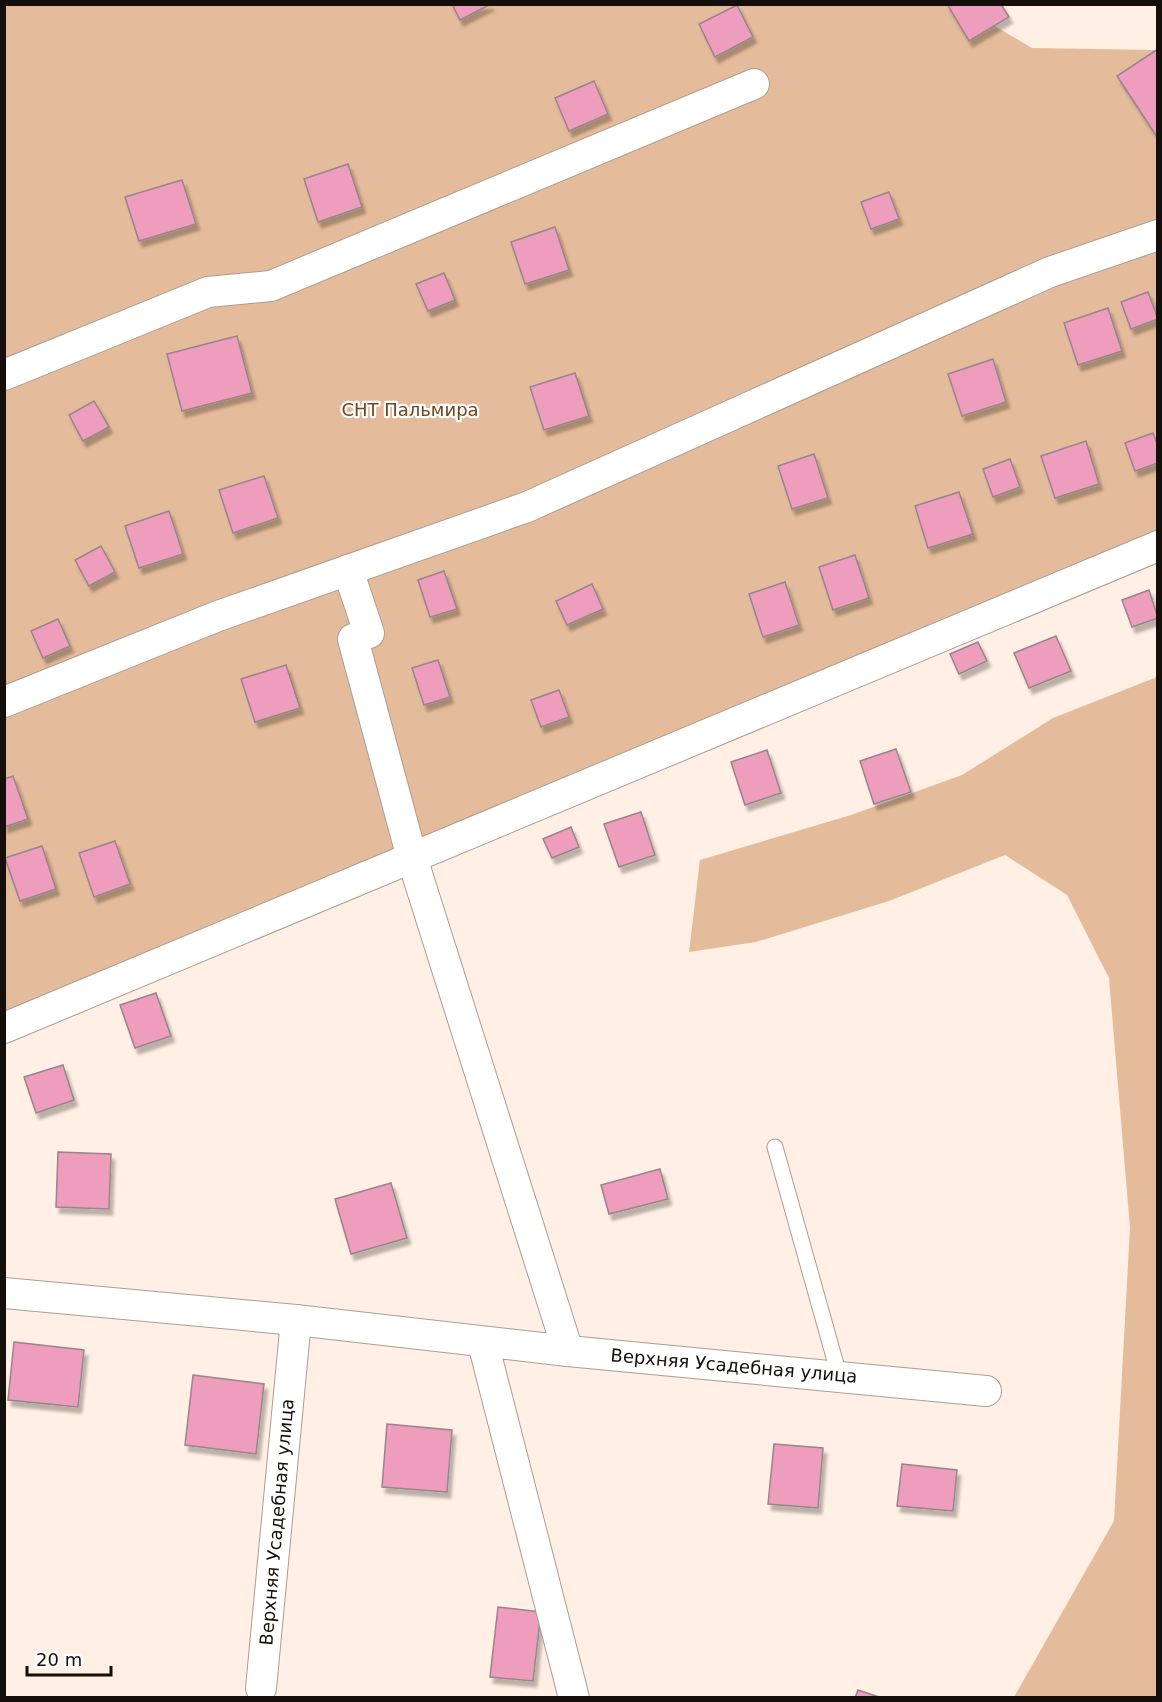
<svg xmlns="http://www.w3.org/2000/svg" width="1162" height="1702" font-family="'DejaVu Sans',sans-serif">
<style>
.green{fill:#e5bc9b}
.building{fill:#ef9dbd;stroke:#96858b;stroke-width:1.5;filter:url(#shadow)}
.lines{fill:none;stroke-linecap:round;stroke-linejoin:round}
.lane-casing{stroke:#ab9d92;stroke-width:17}
.street-casing{stroke:#ab9d92;stroke-width:32}
.lane{stroke:#fff;stroke-width:15}
.street{stroke:#fff;stroke-width:30}
.labels{text-anchor:middle;stroke-width:4.5;stroke-linejoin:round;paint-order:stroke}
.park-label{font-size:18px;fill:#71451d;stroke:#fff}
.street-label{font-size:18px;fill:#140f0b;stroke:#fff}
</style>
<defs>
<filter id="shadow"><feDropShadow dx="3.5" dy="6" stdDeviation="1.5" flood-color="#0004"/></filter>
</defs>
<rect width="100%" height="100%" fill="#ffefe4"/>
<g class="green">
<polygon points="957,4 1032,48 1157,50 1157,542 5,1014 5,5"/>
<polygon points="1157,677 1157,1697 1014,1697 1114,1521 1130,1228 1109,978 1067,895 1005,855 889,901 756,942 689,952 700,860 851,815 962,775 1053,718"/>
</g>
<g class="building">
<polygon points="452,4 491,4 460,20"/>
<polygon points="947,4 1001,4 1009,17 969,41"/>
<polygon points="737,5 753,37 715,57 699,24"/>
<polygon points="1158,49 1158,136 1157,137 1117,76"/>
<polygon points="594,81 608,114 569,131 555,98"/>
<polygon points="348,164 362,207 318,222 304,179"/>
<polygon points="182,180 196,224 139,241 125,197"/>
<polygon points="889,192 899,219 871,229 861,202"/>
<polygon points="555,227 569,270 525,284 511,242"/>
<polygon points="444,273 455,300 428,311 416,284"/>
<polygon points="1148,292 1158,319 1131,329 1121,302"/>
<polygon points="1108,308 1122,351 1078,365 1064,323"/>
<polygon points="237,336 252,393 182,411 167,354"/>
<polygon points="993,359 1006,402 962,416 948,374"/>
<polygon points="575,373 589,416 544,430 530,387"/>
<polygon points="94,401 109,427 83,441 69,415"/>
<polygon points="1153,433 1158,446 1158,463 1135,471 1125,443"/>
<polygon points="1086,441 1099,484 1055,498 1041,456"/>
<polygon points="814,454 828,498 792,509 778,466"/>
<polygon points="1010,459 1020,487 993,497 983,469"/>
<polygon points="264,476 278,518 233,533 219,490"/>
<polygon points="959,492 973,534 928,548 915,506"/>
<polygon points="169,511 183,554 139,568 125,526"/>
<polygon points="101,546 115,572 89,586 75,560"/>
<polygon points="855,555 869,598 833,610 819,567"/>
<polygon points="444,571 457,609 430,617 418,580"/>
<polygon points="785,582 799,625 763,637 749,594"/>
<polygon points="592,584 603,609 567,625 556,601"/>
<polygon points="1149,590 1158,618 1132,627 1122,600"/>
<polygon points="58,619 70,646 43,658 31,631"/>
<polygon points="1056,636 1071,671 1029,688 1014,653"/>
<polygon points="978,642 987,661 959,674 950,654"/>
<polygon points="438,660 450,697 424,705 412,668"/>
<polygon points="286,665 300,708 255,722 241,679"/>
<polygon points="559,690 569,717 541,727 531,700"/>
<polygon points="896,749 911,792 874,804 860,761"/>
<polygon points="767,750 781,793 745,805 731,762"/>
<polygon points="13,776 28,819 4,827 4,779"/>
<polygon points="641,812 655,855 619,867 604,824"/>
<polygon points="571,827 579,847 552,858 543,839"/>
<polygon points="115,841 130,884 94,897 79,853"/>
<polygon points="42,846 56,889 20,901 5,858"/>
<polygon points="156,993 171,1036 135,1048 120,1005"/>
<polygon points="63,1065 74,1100 36,1113 24,1077"/>
<polygon points="58,1152 111,1154 109,1209 56,1207"/>
<polygon points="660,1169 668,1199 609,1214 601,1185"/>
<polygon points="391,1183 407,1238 351,1254 335,1199"/>
<polygon points="14,1342 84,1350 78,1407 8,1400"/>
<polygon points="193,1375 264,1384 256,1454 185,1445"/>
<polygon points="387,1424 452,1430 447,1492 382,1487"/>
<polygon points="774,1444 823,1448 818,1508 768,1504"/>
<polygon points="902,1464 957,1470 953,1511 897,1506"/>
<polygon points="498,1607 541,1612 533,1681 490,1677"/>
<polygon points="858,1690 882,1698 855,1698"/>
</g>
<g class="lines">
<g class="lane-casing">
<polyline id="lane" points="775,1147 839,1375"/>
</g>
<g class="street-casing">
<g id="street">
<polyline points="4,375 208,292 271,286 754,84"/>
<polyline points="348,570 369,633 353,639 412,858 568,1351"/>
<polyline points="4,702 218,616 527,507 1050,272 1158,235"/>
<polyline points="4,1028 1158,546"/>
<polyline points="4,1293 296,1320 568,1351 986,1391"/>
<polyline points="483,1343 574,1698"/>
<polyline points="261,1688 296,1320"/>
</g>
</g>
<use href="#lane" class="lane"/>
<use href="#street" class="street"/>
</g>
<g class="labels">
<g class="park-label">
<text x="410" y="416">СНТ Пальмира</text>
</g>
<g class="street-label">
<text transform="translate(734 1366) rotate(5)" y="6">Верхняя Усадебная улица</text>
<text transform="translate(277 1522) rotate(-85)" y="6">Верхняя Усадебная улица</text>
</g>
</g>
<rect width="1162" height="1702" fill="none" stroke="#140f0b" stroke-width="12"/>
<path d="M27 1666v9h84v-9" fill="none" stroke="#140f0b" stroke-width="3"/>
<text x="36" y="1666" font-size="18" fill="#140f0b" stroke="#ffffff" stroke-width="4.5" paint-order="stroke">20 m</text>
</svg>
